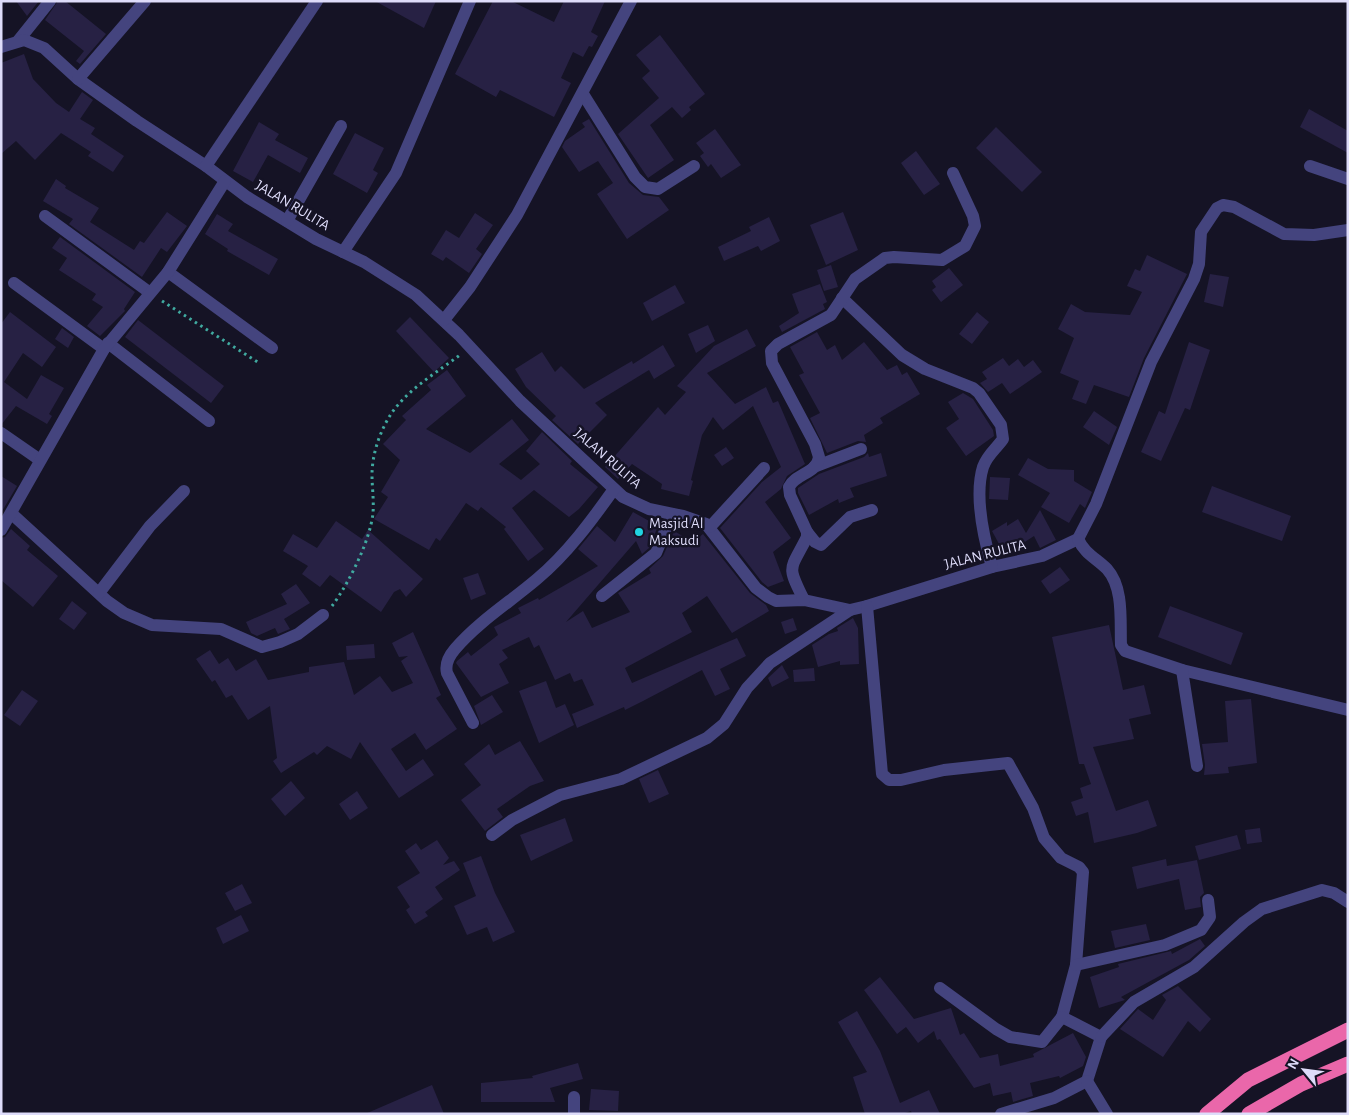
<svg xmlns="http://www.w3.org/2000/svg" width="1349" height="1115" font-family="'Alegreya Sans',sans-serif">
<style>
.building{fill:#272144}
.lines{fill:none;stroke-linecap:round;stroke-linejoin:round}
.path{stroke:#40aaa0;stroke-width:3;stroke-dasharray:2.5 4;stroke-linecap:butt}
.street{stroke:#44447e;stroke-width:12}
.highway{stroke:#ea67aa;stroke-width:15}
.poi-dot{fill:#21d4e1;stroke:#151325;stroke-width:2}
.labels{text-anchor:middle;stroke-width:5;stroke-linejoin:round;paint-order:stroke}
.street-label{font-size:15px;fill:#dedcfa;stroke:#151325}
.poi-label{font-size:15px;fill:#dedcfa;stroke:#151325;text-anchor:start}
</style>
<rect width="100%" height="100%" fill="#151325"/>
<g class="building">
<polygon points="16,1 39,1 27,16"/>
<polygon points="58,1 65,1 106,34 80,64 76,61 84,51 45,20"/>
<polygon points="375,1 436,1 424,28"/>
<polygon points="493,1 511,1 554,22 564,1 605,1 591,32 598,36 592,47 589,46 583,57 573,52 561,78 571,83 554,117 500,90 496,97 455,74"/>
<polygon points="660,35 705,94 689,107 691,110 682,118 672,107 650,125 674,160 648,178 618,134 659,98 642,78 650,71 636,55"/>
<polygon points="24,54 33,79 56,103 69,112 82,92 93,100 80,119 95,128 91,134 124,156 113,172 88,156 91,152 61,133 35,160 16,141 1,154 1,63"/>
<polygon points="1309,109 1348,131 1348,153 1300,127"/>
<polygon points="589,119 629,183 643,195 659,197 669,210 627,239 597,194 613,183 598,161 579,172 562,147 565,141 585,127 582,123"/>
<polygon points="259,122 279,134 275,140 308,158 300,173 268,155 253,182 233,171"/>
<polygon points="996,127 1042,172 1022,192 976,148"/>
<polygon points="715,129 741,165 721,178 711,164 708,167 700,156 704,153 696,143"/>
<polygon points="355,133 384,148 373,170 378,173 367,193 333,174"/>
<polygon points="916,151 940,184 924,195 901,163"/>
<polygon points="56,179 66,186 65,188 99,208 90,222 134,250 140,241 144,243 167,212 187,226 167,252 161,248 142,277 69,224 73,219 43,201"/>
<polygon points="843,212 858,250 826,265 810,225"/>
<polygon points="475,213 493,225 476,249 482,254 469,273 446,257 443,261 431,254 446,230 459,238"/>
<polygon points="217,214 233,224 228,231 278,259 269,275 227,251 228,249 205,234"/>
<polygon points="769,217 780,241 761,251 758,246 724,261 718,247 751,231 749,227"/>
<polygon points="60,237 135,292 124,309 125,311 100,336 87,326 103,307 92,300 96,294 59,270 67,258 52,248"/>
<polygon points="1147,255 1187,274 1144,358 1129,397 1094,385 1086,404 1072,399 1079,381 1060,373 1074,338 1058,329 1071,304 1085,312 1130,315 1142,292 1127,286 1135,269 1140,271"/>
<polygon points="831,265 838,287 824,291 817,270"/>
<polygon points="949,268 963,285 941,302 932,290 936,287 932,281"/>
<polygon points="1210,274 1229,277 1223,307 1204,302"/>
<polygon points="820,284 827,302 823,304 825,309 782,332 779,326 799,313 792,294"/>
<polygon points="675,285 685,303 652,321 643,303"/>
<polygon points="10,312 56,347 42,367 23,353 4,382 27,399 41,375 64,388 49,414 52,416 47,424 16,406 1,425 1,324"/>
<polygon points="977,312 989,322 972,344 959,334"/>
<polygon points="410,317 449,358 434,372 396,331"/>
<polygon points="138,320 224,386 211,403 125,337"/>
<polygon points="708,325 715,341 696,353 688,334"/>
<polygon points="62,328 74,337 68,348 55,339"/>
<polygon points="747,329 756,346 707,373 735,404 766,387 773,403 778,401 805,464 787,476 781,489 765,502 791,538 773,552 784,581 768,587 762,582 720,528 762,482 781,467 753,406 723,430 713,417 702,435 691,480 693,481 689,496 661,489 662,484 632,464 618,479 605,467 658,407 665,415 686,392 677,386 714,346"/>
<polygon points="817,332 827,350 835,345 842,360 864,342 887,370 897,365 902,375 907,372 920,394 880,418 883,423 864,435 866,442 858,441 827,453 810,418 820,413 799,375 804,373 790,347"/>
<polygon points="1189,342 1210,350 1190,410 1185,408 1161,461 1141,452 1159,411 1165,414"/>
<polygon points="663,345 675,366 654,379 649,370 595,403 607,415 578,444 552,420 556,416 526,387 515,369 542,352 555,372 561,366 584,389 632,361 633,364"/>
<polygon points="1003,358 1009,366 1018,359 1024,367 1033,360 1042,372 1010,394 1002,383 988,392 980,383 987,379 982,372"/>
<polygon points="447,370 466,396 426,429 470,453 512,419 529,440 499,464 521,480 540,464 526,451 542,432 572,461 570,464 598,487 579,509 569,517 534,490 512,508 544,549 528,561 504,529 506,527 481,507 478,511 466,503 440,541 436,538 429,550 374,519 388,497 381,492 400,460 383,444 406,420 402,416 431,390 427,385"/>
<polygon points="963,393 973,399 993,430 994,436 966,456 946,428 959,419 948,402"/>
<polygon points="1094,411 1117,427 1109,445 1083,427"/>
<polygon points="726,447 734,458 722,466 714,455"/>
<polygon points="868,453 869,457 881,453 887,476 850,488 854,497 839,503 838,499 809,515 798,493 798,488 819,474 864,457"/>
<polygon points="1028,458 1048,469 1074,470 1074,481 1092,492 1085,508 1080,504 1069,523 1041,507 1050,493 1018,475"/>
<polygon points="1,476 17,486 1,513"/>
<polygon points="990,477 1010,478 1008,500 989,499"/>
<polygon points="1212,486 1291,516 1282,541 1202,512"/>
<polygon points="1040,510 1056,540 1040,548 1034,536 1005,555 992,531 1007,522 1007,526 1018,519 1026,533"/>
<polygon points="633,512 658,526 649,548 642,554 636,541 566,622 583,611 592,628 630,612 618,593 651,573 649,569 663,556 674,531 693,542 703,534 750,593 766,605 769,611 732,633 707,596 682,613 692,632 625,668 632,683 737,638 746,656 720,669 730,689 715,696 702,670 643,701 625,710 624,707 577,728 572,714 594,705 582,679 574,682 570,673 555,680 539,645 534,648 529,637 502,650 508,658 499,664 509,683 481,697 456,663 457,661 468,652 471,656 498,635 494,627 521,613 518,608 538,598 539,600 598,566 578,549 597,526 615,542"/>
<polygon points="336,521 362,539 368,530 423,579 406,597 400,589 394,592 381,612 330,575 320,587 302,574 308,566 283,551 293,534 317,548"/>
<polygon points="11,529 30,546 27,550 58,576 33,607 1,580 1,538 5,537"/>
<polygon points="1060,567 1070,580 1050,594 1041,581"/>
<polygon points="478,573 486,594 471,600 463,578"/>
<polygon points="296,584 310,603 284,619 290,629 278,634 275,628 257,636 251,633 246,622 287,604 281,594"/>
<polygon points="72,601 87,613 74,630 59,619"/>
<polygon points="1170,606 1243,633 1231,665 1158,637"/>
<polygon points="793,618 797,630 785,634 781,622"/>
<polygon points="853,618 858,628 859,664 840,665 840,661 818,667 812,645 829,634 838,631 837,628"/>
<polygon points="1109,625 1123,690 1144,685 1151,714 1129,719 1134,739 1093,747 1116,811 1148,800 1157,826 1137,833 1094,843 1088,812 1076,816 1071,802 1083,798 1080,788 1091,784 1084,764 1079,764 1052,637"/>
<polygon points="413,632 441,695 436,698 457,729 426,750 415,733 391,749 406,771 423,759 434,775 399,798 360,742 351,759 327,746 317,755 314,752 281,773 273,761 277,758 270,706 248,720 232,695 226,698 215,680 212,682 196,659 210,650 219,664 228,658 236,671 256,659 268,680 309,672 309,667 344,662 354,695 380,676 392,692 413,683 401,661 408,656 399,657 392,643"/>
<polygon points="374,644 375,658 347,660 346,646"/>
<polygon points="782,665 789,678 772,687 768,678"/>
<polygon points="814,668 815,681 794,682 793,670"/>
<polygon points="546,681 556,708 565,704 574,725 539,743 519,691"/>
<polygon points="22,690 38,701 20,726 4,715"/>
<polygon points="492,695 503,712 481,725 474,706"/>
<polygon points="1251,699 1257,763 1228,767 1229,773 1204,775 1205,765 1202,744 1228,742 1225,701"/>
<polygon points="520,741 544,781 530,786 497,809 503,817 485,831 461,800 481,785 464,764 489,744 495,755"/>
<polygon points="658,770 669,794 649,803 639,779"/>
<polygon points="291,781 305,798 285,816 271,799"/>
<polygon points="357,791 368,808 350,820 339,804"/>
<polygon points="565,818 573,841 531,861 520,835"/>
<polygon points="1260,828 1262,842 1247,844 1245,830"/>
<polygon points="1237,835 1241,849 1199,860 1195,846"/>
<polygon points="437,840 449,858 443,865 454,861 460,870 435,887 443,899 425,912 428,916 415,924 406,910 410,907 397,887 420,873 405,851 416,843 421,850"/>
<polygon points="481,856 495,893 515,932 493,942 487,927 467,935 454,906 476,896 463,863"/>
<polygon points="1166,859 1167,866 1197,860 1204,893 1200,897 1201,907 1185,910 1179,879 1137,889 1132,867"/>
<polygon points="242,884 252,903 235,911 225,893"/>
<polygon points="241,915 249,931 223,944 216,928"/>
<polygon points="1146,924 1150,940 1115,948 1111,931"/>
<polygon points="1200,939 1205,946 1189,960 1121,997 1125,1000 1099,1008 1090,977 1119,967 1118,964 1171,951 1172,954"/>
<polygon points="880,977 914,1019 951,1008 960,1035 964,1033 980,1058 998,1054 1000,1066 1034,1057 1033,1054 1073,1033 1086,1057 1083,1066 1060,1078 1059,1076 1030,1083 1033,1096 1013,1102 1011,1092 993,1096 990,1083 974,1088 940,1039 937,1040 934,1031 918,1043 906,1027 897,1034 864,990"/>
<polygon points="1178,986 1211,1019 1200,1032 1188,1021 1163,1057 1120,1029 1138,1009 1153,1020 1166,1000 1162,995"/>
<polygon points="857,1011 880,1051 900,1103 929,1090 940,1114 912,1114 911,1111 902,1114 865,1114 853,1077 867,1072 838,1022"/>
<polygon points="578,1063 583,1079 550,1088 555,1102 481,1102 481,1083 533,1078 532,1076"/>
<polygon points="432,1085 444,1114 365,1114"/>
<polygon points="591,1089 619,1091 618,1111 589,1110"/>
</g>
<g class="lines">
<g class="path">
<polyline points="162,301 259,363"/>
<path d="M332,606C349,583 370,541 373,513C374,500 372,487 372,475C372,454 380,431 391,414C408,389 436,373 460,355"/>
</g>
<g class="street">
<polyline points="18,41 50,1"/>
<polyline points="1,47 24,40 44,48 78,79 137,121 206,166 247,197 316,239 364,262 416,295 459,335 520,401 623,497 649,509 683,516 706,524 756,588 768,597 776,601 804,600 850,610 867,606 992,567 1042,556 1078,539 1096,504 1151,362 1194,279 1199,264 1201,232 1217,208 1223,205 1234,207 1284,234 1314,235 1348,230"/>
<polyline points="78,79 145,1"/>
<polyline points="583,94 635,177 645,187 658,189 694,166"/>
<polyline points="206,166 317,1"/>
<polyline points="1310,166 1348,179"/>
<polyline points="45,216 149,292"/>
<polyline points="287,221 341,126"/>
<polyline points="343,252 396,173 470,1"/>
<polyline points="168,272 272,348"/>
<polyline points="14,283 104,349"/>
<path d="M842,298L902,355L925,369L973,388L979,393L1001,425L1003,439C996,449 987,455 983,467C974,496 984,539 992,567"/>
<polyline points="444,320 470,287 517,215 631,1"/>
<polyline points="108,343 209,421"/>
<polyline points="1,433 40,460"/>
<polyline points="814,467 861,449"/>
<polyline points="12,514 107,601 124,613 152,625 221,629 262,647 280,642 298,634 323,615"/>
<polyline points="710,527 764,468"/>
<polyline points="1,530 104,349 168,272 225,181"/>
<polyline points="807,532 815,542 821,545 850,517 872,510"/>
<path d="M1078,539C1085,554 1096,558 1107,569C1124,588 1120,621 1121,645L1125,651L1182,670L1348,710"/>
<polyline points="99,593 150,526 184,491"/>
<polyline points="602,596 656,553 672,514"/>
<path d="M804,600C786,564 790,571 807,537V532L790,495L789,487C796,473 817,474 819,457L815,444L772,363L771,351L778,344L831,315L855,279L885,258L894,257L942,260L965,246L975,226L973,216L953,173"/>
<polyline points="867,606 882,774 889,780 901,780 944,770 1008,763 1033,808 1044,838 1061,858 1079,867 1083,872 1076,965 1062,1017 1101,1037 1087,1081 1054,1098 1001,1114"/>
<polyline points="1182,670 1197,766"/>
<path d="M473,723L447,673C445,665 449,656 455,649C478,622 510,602 537,579C567,554 592,520 614,489"/>
<polyline points="492,835 512,820 560,795 621,779 707,738 724,724 747,688 770,663 850,610"/>
<polyline points="1076,965 1165,945 1201,930 1210,917 1208,900"/>
<polyline points="940,988 996,1029 1010,1037 1042,1042 1062,1017"/>
<polyline points="1101,1037 1134,1002 1194,967 1244,922 1262,909 1322,890 1334,893 1348,902"/>
<polyline points="1087,1081 1107,1114"/>
<polyline points="574,1097 574,1114"/>
</g>
<g class="highway">
<polyline points="1207,1114 1248,1080 1348,1030"/>
<polyline points="1249,1114 1301,1084 1348,1064"/>
</g>
</g>
<circle class="poi-dot" cx="639" cy="532" r="5"/>
<g class="labels">
<g class="street-label">
<text transform="translate(293 205) rotate(31)" y="5">JALAN RULITA</text>
<text transform="translate(608 458) rotate(41)" y="5">JALAN RULITA</text>
<text transform="translate(985 554) rotate(-14)" y="5">JALAN RULITA</text>
</g>
<g class="poi-label">
<text x="649" y="528">Masjid Al<tspan x="649" dy="17">Maksudi</tspan></text>
</g>
</g>
<rect width="1349" height="1115" fill="none" stroke="#dedcfa" stroke-width="5"/>
<g transform="translate(1304 1070) rotate(299)" stroke="#151325" stroke-width="4" paint-order="stroke">
<path d="M0-4L9 19L0 12L-9 19Z" fill="#dedcfa"/>
<text y="-8" font-size="14" font-weight="bold" text-anchor="middle" fill="#dedcfa">N</text>
</g>
</svg>
